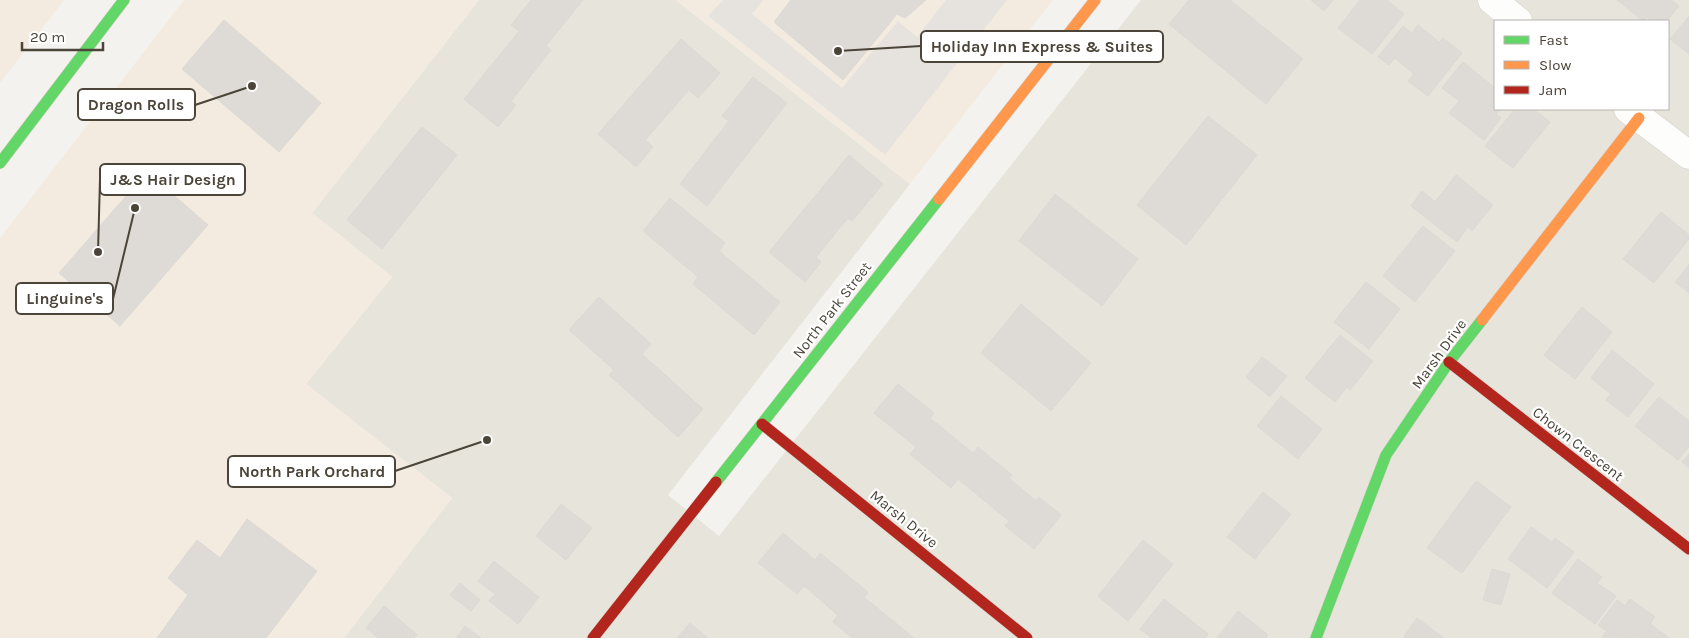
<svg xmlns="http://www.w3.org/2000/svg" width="1689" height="638" font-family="Karla,sans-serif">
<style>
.residential{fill:#e7e4dc;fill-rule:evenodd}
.commercial{fill:#f3ebdf}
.parking{fill:#e6e3df}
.building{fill:#dedbd6;stroke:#dcd9d4}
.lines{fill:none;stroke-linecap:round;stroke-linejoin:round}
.street-casing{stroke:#d2d0cb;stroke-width:29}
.fast-casing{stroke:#d3cfc5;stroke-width:12}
.slow-casing{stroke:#d3cfc5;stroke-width:12}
.jam-casing{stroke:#d3cfc5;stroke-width:12}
.street{stroke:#fdfdfc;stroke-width:28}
.fast{stroke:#63d668;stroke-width:11}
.slow{stroke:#ff974d;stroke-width:11}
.jam{stroke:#b3261e;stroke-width:11}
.labels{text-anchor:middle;stroke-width:4.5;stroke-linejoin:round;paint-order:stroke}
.street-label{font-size:15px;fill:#4b4439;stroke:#fff}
.leader{fill:none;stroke:#4b4439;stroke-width:2}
.callout-dot{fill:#4b4439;stroke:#fff;stroke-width:2}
.callout{fill:#fff;stroke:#4b4439;stroke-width:2}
.callout-label{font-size:16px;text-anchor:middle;font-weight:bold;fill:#4b4439}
</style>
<rect width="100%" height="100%" fill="#f4f2ee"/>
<path class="residential" d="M479,0H676L910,184L668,495L719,536L1141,0H1689V638H344L452,498L306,384L392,277L312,213ZM1495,21H1668V109H1495Z"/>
<g class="commercial">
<polygon points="0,0 64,0 0,83"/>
<polygon points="184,0 479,0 312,213 392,277 306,384 452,498 344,638 0,638 0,238"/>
<polygon points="676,0 1053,0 910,184"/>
</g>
<polygon class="parking" points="723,0 763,0 752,14 842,88 898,21 917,37 946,0 1007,0 885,155 708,16"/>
<g class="building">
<polygon points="531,0 583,0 546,46 551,50 511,101 516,105 498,127 464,99 519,31 511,25"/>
<polygon points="791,0 926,0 905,18 897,14 843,80 774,22"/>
<polygon points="1189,0 1230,0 1303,59 1266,104 1169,24"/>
<polygon points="1311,0 1333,0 1324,11"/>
<polygon points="1360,0 1387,0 1404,14 1372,54 1338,28"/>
<polygon points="1617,0 1671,0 1679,6 1667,21 1652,21 1647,17 1643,21"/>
<polygon points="1689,16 1689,54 1670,39"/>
<polygon points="224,20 321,103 279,152 182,69"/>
<polygon points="1418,25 1439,42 1443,38 1462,53 1428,96 1408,81 1414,74 1395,58 1389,65 1378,57 1403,26 1412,33"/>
<polygon points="681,39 720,73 698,98 689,90 645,140 653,147 636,167 598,134"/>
<polygon points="1463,62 1495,88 1495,109 1501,109 1496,114 1501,118 1484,140 1449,113 1459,101 1442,88"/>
<polygon points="753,77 787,103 707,206 680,184 729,121 722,116"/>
<polygon points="1515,109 1533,109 1550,122 1513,168 1485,146"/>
<polygon points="1208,116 1257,155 1186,245 1137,205"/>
<polygon points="422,127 457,155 382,249 347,220"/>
<polygon points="849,155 883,184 852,221 848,218 816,257 821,262 805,282 769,252"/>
<polygon points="147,172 208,225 120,326 59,273"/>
<polygon points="1456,175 1493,205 1472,231 1468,227 1457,242 1411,206 1422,191 1435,202"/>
<polygon points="1055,194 1138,259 1102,306 1019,241"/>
<polygon points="670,198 725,243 719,251 780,302 754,335 693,284 698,277 643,231"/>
<polygon points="1661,212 1689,235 1689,239 1654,283 1623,259"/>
<polygon points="1423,226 1455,251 1415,302 1383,276"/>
<polygon points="1689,265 1689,293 1675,282"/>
<polygon points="1366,282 1400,309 1369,349 1334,322"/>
<polygon points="599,297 651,344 642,354 703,409 678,437 609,375 614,370 569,330"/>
<polygon points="1021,304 1091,363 1051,411 981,353"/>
<polygon points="1582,307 1612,332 1575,379 1544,355"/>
<polygon points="1340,335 1373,361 1350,390 1347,387 1335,402 1305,378"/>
<polygon points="1612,350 1654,384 1628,417 1606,400 1611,394 1591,378"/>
<polygon points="1262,357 1287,376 1270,397 1246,377"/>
<polygon points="898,384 934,413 930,418 973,453 978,447 1012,475 1009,478 1036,501 1039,497 1061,515 1034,549 1005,526 1009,521 958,479 951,488 910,454 916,447 874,413"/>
<polygon points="1281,396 1322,429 1298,459 1257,426"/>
<polygon points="1659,397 1689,421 1689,446 1678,460 1635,426"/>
<polygon points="1689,454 1689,468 1682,462"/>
<polygon points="1476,481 1511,507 1462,573 1427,548"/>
<polygon points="1263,492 1291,514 1255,559 1227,537"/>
<polygon points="561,504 592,528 566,560 536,536"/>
<polygon points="247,519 317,571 266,638 157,638 188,595 168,578 197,540 220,558"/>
<polygon points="1531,527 1552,542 1555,538 1574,552 1547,588 1508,559"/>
<polygon points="783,533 815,560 820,553 868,592 864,597 914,638 852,638 833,622 838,615 804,586 797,594 758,563"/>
<polygon points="1143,540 1173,564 1128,621 1098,596"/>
<polygon points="1578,559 1602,577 1597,583 1616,596 1595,624 1552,593"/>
<polygon points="494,561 539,597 518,624 489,601 495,594 478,581"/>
<polygon points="1492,569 1510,574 1501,605 1483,600"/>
<polygon points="460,583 480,600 471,611 450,595"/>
<polygon points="1164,599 1208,634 1205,638 1152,638 1140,629"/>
<polygon points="1630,599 1655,617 1650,624 1668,637 1667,638 1602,637 1607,631 1598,625 1617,600 1625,606"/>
<polygon points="384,606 417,635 414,638 378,638 366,628"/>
<polygon points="1238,611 1268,635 1266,638 1217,638"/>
<polygon points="1417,618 1444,638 1403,638"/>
<polygon points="690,623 708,638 677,638"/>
<polygon points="465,626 481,638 456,638"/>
</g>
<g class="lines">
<g class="street-casing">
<g id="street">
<polyline points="1492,0 1518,21"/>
<polyline points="1628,109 1689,155"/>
</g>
</g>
<g class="fast-casing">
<g id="fast">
<polyline points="0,163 124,0"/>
<polyline points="716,482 939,199"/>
<polyline points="1316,638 1386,455 1449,362 1482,320"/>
</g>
</g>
<g class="slow-casing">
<g id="slow">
<polyline points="939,199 1095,0"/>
<polyline points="1482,320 1639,118"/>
</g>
</g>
<g class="jam-casing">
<g id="jam">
<polyline points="1449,362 1689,549"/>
<polyline points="762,424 1027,638"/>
<polyline points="593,638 716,482"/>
</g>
</g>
<use href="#street" class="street"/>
<use href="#fast" class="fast"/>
<use href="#slow" class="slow"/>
<use href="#jam" class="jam"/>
</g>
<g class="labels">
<g class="street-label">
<text transform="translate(832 310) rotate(-52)" y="5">North Park Street</text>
<text transform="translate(1439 354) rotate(-54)" y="5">Marsh Drive</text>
<text transform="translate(1578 444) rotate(38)" y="5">Chown Crescent</text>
<text transform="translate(904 519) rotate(39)" y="5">Marsh Drive</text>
</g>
</g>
<path class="leader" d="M838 51L921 46M252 86L195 105M98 252L100 179M135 208L113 299M487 440L395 471"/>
<g class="callout-dot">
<circle cx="838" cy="51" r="5"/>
<circle cx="252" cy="86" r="5"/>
<circle cx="98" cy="252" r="5"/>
<circle cx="135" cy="208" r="5"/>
<circle cx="487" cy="440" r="5"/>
</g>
<g class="callout">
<rect x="921" y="31" width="242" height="31" rx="5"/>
<rect x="78" y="89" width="117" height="31" rx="5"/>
<rect x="100" y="164" width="145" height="31" rx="5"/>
<rect x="16" y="283" width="97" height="31" rx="5"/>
<rect x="228" y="456" width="167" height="31" rx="5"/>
</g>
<g class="callout-label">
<text x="1042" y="52">Holiday Inn Express &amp; Suites</text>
<text x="136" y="110">Dragon Rolls</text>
<text x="173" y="185">J&amp;S Hair Design</text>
<text x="65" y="304">Linguine's</text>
<text x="312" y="477">North Park Orchard</text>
</g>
<rect x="1494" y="20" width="175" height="90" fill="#ffffff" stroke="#b7b4b0"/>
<rect x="1504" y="36" width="25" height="8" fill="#63d668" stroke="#b7b4b0"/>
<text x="1539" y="45" font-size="15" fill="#4b4439">Fast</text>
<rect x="1504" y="61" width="25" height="8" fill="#ff974d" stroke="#b7b4b0"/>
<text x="1539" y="70" font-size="15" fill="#4b4439">Slow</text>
<rect x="1504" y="86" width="25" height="8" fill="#b3261e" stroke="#b7b4b0"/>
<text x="1539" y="95" font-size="15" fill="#4b4439">Jam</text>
<path d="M22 42v8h81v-8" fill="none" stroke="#4b4439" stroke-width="2.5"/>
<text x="30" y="42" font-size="15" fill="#4b4439" stroke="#ffffff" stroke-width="4" paint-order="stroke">20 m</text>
</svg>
